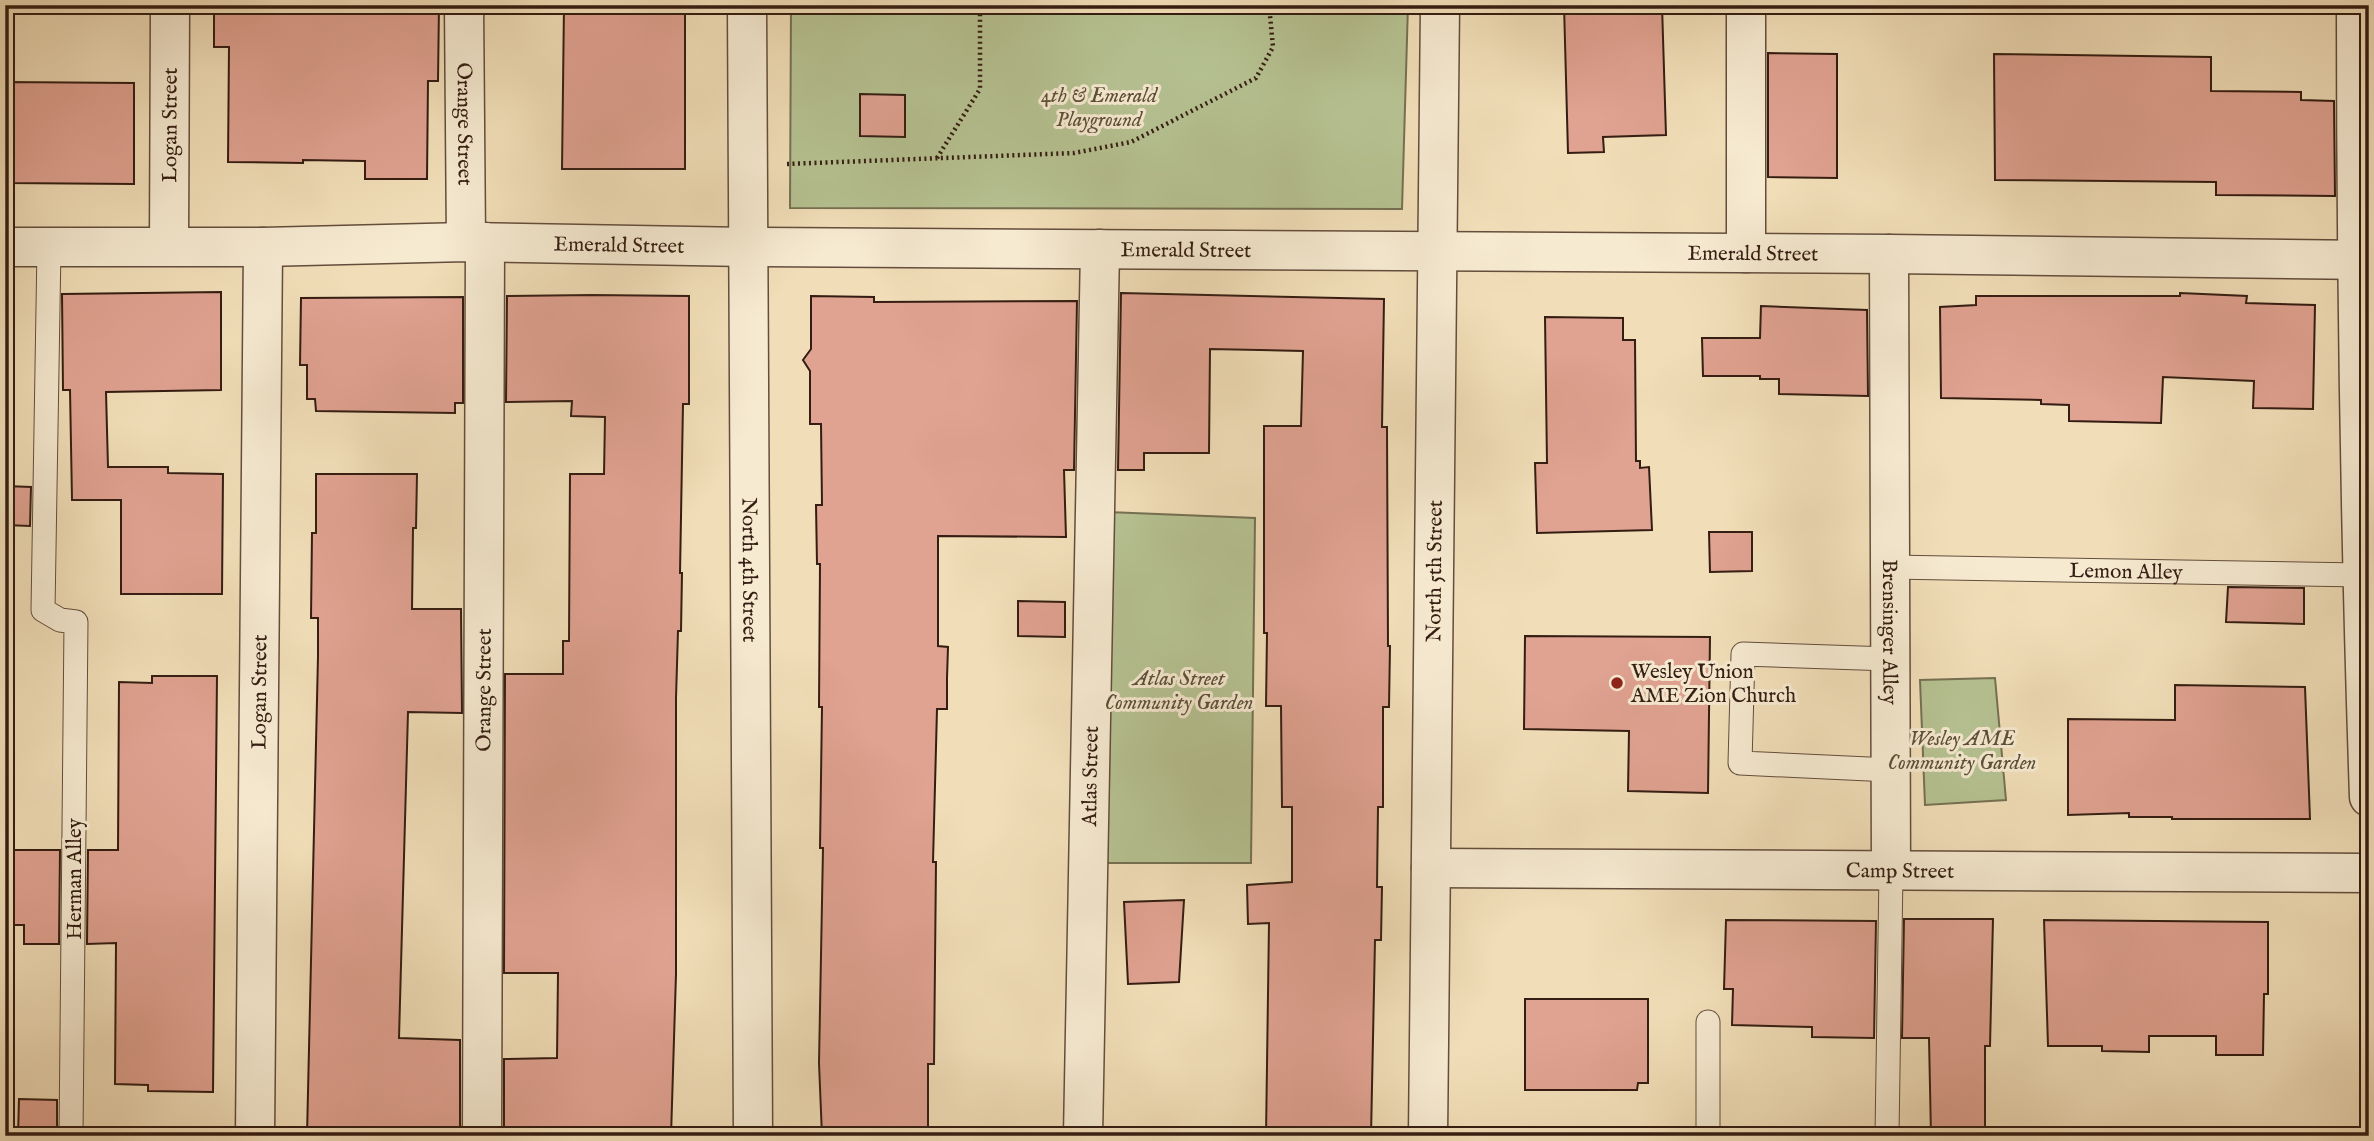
<svg xmlns="http://www.w3.org/2000/svg" width="2374" height="1141" font-family="'IM FELL English',serif">
<style>
.green{fill:#b6c292;stroke:#757052;stroke-width:2}
.building{fill:#e0a291;stroke:#341d12;stroke-width:2}
.lines{fill:none;stroke-linecap:round;stroke-linejoin:round}
.service-casing{stroke:#634d3c;stroke-width:25}
.minor-casing{stroke:#634d3c;stroke-width:41}
.path{stroke:#341d12;stroke-width:4.5;stroke-dasharray:2 3.5;stroke-linecap:butt}
.service{stroke:#f6ead1;stroke-width:23}
.minor{stroke:#f6ead1;stroke-width:38}
.poi-dot{fill:#8f2418;stroke:#f6ead1;stroke-width:2.5}
.labels{text-anchor:middle;stroke-width:6;stroke-linejoin:round;paint-order:stroke}
.park-label{font-size:21px;font-style:italic;fill:#5b4f38;stroke:#f6ead1}
.street-label{font-size:21px;fill:#341d12;stroke:#f6ead1}
.poi-label{font-size:21px;fill:#341d12;stroke:#f6ead1;text-anchor:start}
</style>
<rect width="100%" height="100%" fill="#f1deb8"/>
<filter id="stains"><feTurbulence type="fractalNoise" baseFrequency=".00286" numOctaves="4"/><feColorMatrix values="0 0 0 0 .2 0 0 0 0 .09 0 0 0 0 .02 0 0 0 .5 -.17"/></filter>
<radialGradient id="worn" r=".72"><stop offset=".6" stop-color="#630" stop-opacity="0"/><stop offset="1" stop-color="#630" stop-opacity=".3"/></radialGradient>
<g class="green">
<polygon points="791,5 1408,5 1402,209 790,208"/>
<polygon points="1108,512 1255,518 1251,863 1104,863"/>
<polygon points="1995,678 2006,800 1925,805 1920,680"/>
</g>
<g class="building">
<polygon points="214,5 439,5 438,81 428,81 427,179 365,179 365,161 303,160 303,163 228,162 229,47 214,47"/>
<polygon points="564,5 685,5 685,169 562,169"/>
<polygon points="1564,5 1662,5 1666,135 1603,137 1604,152 1568,153"/>
<polygon points="1768,53 1837,54 1837,178 1768,177"/>
<polygon points="1994,54 2211,57 2211,91 2301,92 2301,100 2334,101 2335,196 2216,195 2216,182 1995,180"/>
<polygon points="5,82 134,83 134,184 5,183"/>
<polygon points="860,94 905,95 905,137 860,136"/>
<polygon points="221,292 221,390 106,392 108,467 168,467 168,473 223,474 222,594 121,594 121,500 72,500 70,390 63,390 62,294"/>
<polygon points="1121,293 1384,299 1382,427 1387,427 1388,646 1390,646 1389,707 1383,707 1383,807 1378,807 1377,887 1382,887 1381,940 1375,940 1371,1136 1266,1136 1269,923 1248,924 1247,885 1292,882 1292,807 1282,807 1281,706 1266,706 1267,633 1264,633 1264,426 1301,426 1303,351 1210,349 1209,453 1144,453 1144,470 1118,470"/>
<polygon points="2180,293 2247,296 2246,303 2315,305 2313,409 2253,408 2254,381 2163,377 2161,423 2069,421 2069,405 2041,404 2041,400 1941,398 1940,307 1976,305 1976,296 2180,296"/>
<polygon points="592,295 689,296 689,404 683,404 680,573 682,573 681,631 678,631 676,698 676,974 671,1136 504,1136 504,1059 557,1058 558,973 504,973 505,674 563,674 563,641 569,641 570,474 604,474 605,417 571,416 572,401 506,402 507,296"/>
<polygon points="811,296 874,297 874,302 1077,301 1074,470 1064,470 1066,537 938,536 938,646 948,647 947,678 947,709 937,709 933,862 936,862 934,1064 928,1064 928,1136 822,1136 819,1063 823,848 820,848 822,707 819,707 820,564 817,564 816,505 822,505 821,424 810,424 810,371 803,360 811,349"/>
<polygon points="463,297 463,403 455,403 455,413 316,411 315,399 307,399 307,365 300,365 301,298"/>
<polygon points="1761,306 1867,310 1868,396 1779,394 1779,379 1760,379 1760,376 1703,376 1702,338 1760,338"/>
<polygon points="1545,317 1623,318 1623,340 1635,340 1636,461 1640,461 1640,468 1649,467 1652,530 1537,533 1535,463 1547,463"/>
<polygon points="316,474 417,474 416,528 413,528 412,609 461,609 462,713 408,712 399,1038 460,1040 460,1135 426,1135 426,1130 361,1130 361,1136 307,1136 318,656 318,618 311,618 312,533 316,533"/>
<polygon points="5,486 31,487 30,526 5,525"/>
<polygon points="1709,532 1752,532 1752,571 1710,572"/>
<polygon points="2228,587 2304,588 2304,624 2226,622"/>
<polygon points="1018,601 1065,602 1065,637 1018,636"/>
<polygon points="1525,636 1710,637 1708,793 1628,791 1629,731 1524,729"/>
<polygon points="152,676 217,676 213,1092 148,1091 148,1085 115,1084 116,943 87,944 88,850 118,850 119,682 152,683"/>
<polygon points="2175,685 2305,687 2310,819 2172,819 2172,817 2129,817 2129,813 2068,815 2068,719 2175,720"/>
<polygon points="5,850 60,850 59,944 24,944 24,925 5,925"/>
<polygon points="1184,900 1179,982 1128,984 1124,902"/>
<polygon points="1904,919 1993,919 1990,1046 1985,1046 1985,1136 1931,1136 1929,1038 1902,1038"/>
<polygon points="1726,920 1876,921 1874,1038 1812,1037 1812,1027 1732,1025 1733,989 1724,989"/>
<polygon points="2044,920 2268,922 2268,994 2264,994 2263,1055 2216,1055 2216,1036 2149,1036 2149,1052 2102,1051 2102,1046 2048,1046"/>
<polygon points="1525,999 1648,999 1648,1083 1638,1083 1637,1090 1525,1090"/>
<polygon points="19,1099 57,1100 57,1136 18,1136"/>
</g>
<g class="lines">
<g class="service-casing">
<g id="service">
<polyline points="49,247 43,610 60,620 76,622 71,1136"/>
<path id="s1" d="M1890,567L2362,575"/>
<polyline points="1890,770 1740,763 1743,654 1890,659"/>
<polyline points="1708,1022 1708,1136"/>
<polyline points="1887,1136 1891,872"/>
</g>
</g>
<g class="minor-casing">
<g id="minor">
<path id="s2" d="M464,5L466,242"/>
<path id="s3" d="M747,5L753,1136"/>
<polyline points="1746,5 1746,253"/>
<path d="M2356,5C2356,269 2360,533 2369,797"/>
<path id="s4" d="M169,246L170,5"/>
<path id="s5" d="M5,247H263L466,242L747,247L1889,254L2369,260"/>
<path id="s6" d="M1889,254L1891,872"/>
<path id="s7" d="M1431,868L2369,873"/>
<path id="s8" d="M255,1136L263,247"/>
<path id="s9" d="M482,1136L485,242"/>
<path id="s10" d="M1083,1136L1100,249"/>
<path id="s11" d="M1428,1136L1440,5"/>
</g>
</g>
<g class="path">
<polyline points="1367,5 1401,10"/>
<polyline points="937,158 980,89 980,5"/>
<polyline points="787,164 1074,153 1131,142 1256,78 1273,47 1269,5"/>
</g>
<use href="#service" class="service"/>
<use href="#minor" class="minor"/>
</g>
<circle class="poi-dot" cx="1617" cy="683" r="7"/>
<g class="labels">
<g class="park-label">
<text x="1099" y="102">4th &amp; Emerald<tspan x="1099" dy="24">Playground</tspan></text>
<text x="1179" y="685">Atlas Street<tspan x="1179" dy="24">Community Garden</tspan></text>
<text x="1962" y="745">Wesley AME<tspan x="1962" dy="24">Community Garden</tspan></text>
</g>
<g class="street-label">
<text dy="7" stroke="none"><textPath href="#s2" startOffset="119">Orange Street</textPath></text>
<text dy="7" stroke="none"><textPath href="#s4" startOffset="121">Logan Street</textPath></text>
<text dy="7" stroke="none"><textPath href="#s5" startOffset="614">Emerald Street</textPath></text>
<text dy="7" stroke="none"><textPath href="#s5" startOffset="1181">Emerald Street</textPath></text>
<text dy="7" stroke="none"><textPath href="#s5" startOffset="1748">Emerald Street</textPath></text>
<text dy="7" stroke="none"><textPath href="#s3" startOffset="565">North 4th Street</textPath></text>
<text dy="7" stroke="none"><textPath href="#s11" startOffset="565">North 5th Street</textPath></text>
<text dy="7" stroke="none"><textPath href="#s1" startOffset="236">Lemon Alley</textPath></text>
<text dy="7" stroke="none"><textPath href="#s6" startOffset="378">Brensinger Alley</textPath></text>
<text dy="7" stroke="none"><textPath href="#s9" startOffset="446">Orange Street</textPath></text>
<text dy="7" stroke="none"><textPath href="#s8" startOffset="444">Logan Street</textPath></text>
<text dy="7" stroke="none"><textPath href="#s10" startOffset="360">Atlas Street</textPath></text>
<text dy="7" stroke="none"><textPath href="#s7" startOffset="469">Camp Street</textPath></text>
<text transform="translate(74 879) rotate(-90)" y="7">Herman Alley</text>
</g>
<g class="poi-label">
<text x="1631" y="678">Wesley Union<tspan x="1631" dy="24">AME Zion Church</tspan></text>
</g>
</g>
<rect width="2374" height="1141" fill="none" stroke="#f1deb8" stroke-width="28"/>
<rect x="7" y="7" width="2360" height="1127" fill="none" stroke="#341d12" stroke-width="3.5"/>
<rect x="14" y="14" width="2346" height="1113" fill="none" stroke="#341d12" stroke-width="2"/>
<rect width="100%" height="100%" filter="url(#stains)"/>
<rect width="100%" height="100%" fill="url(#worn)"/>
</svg>
